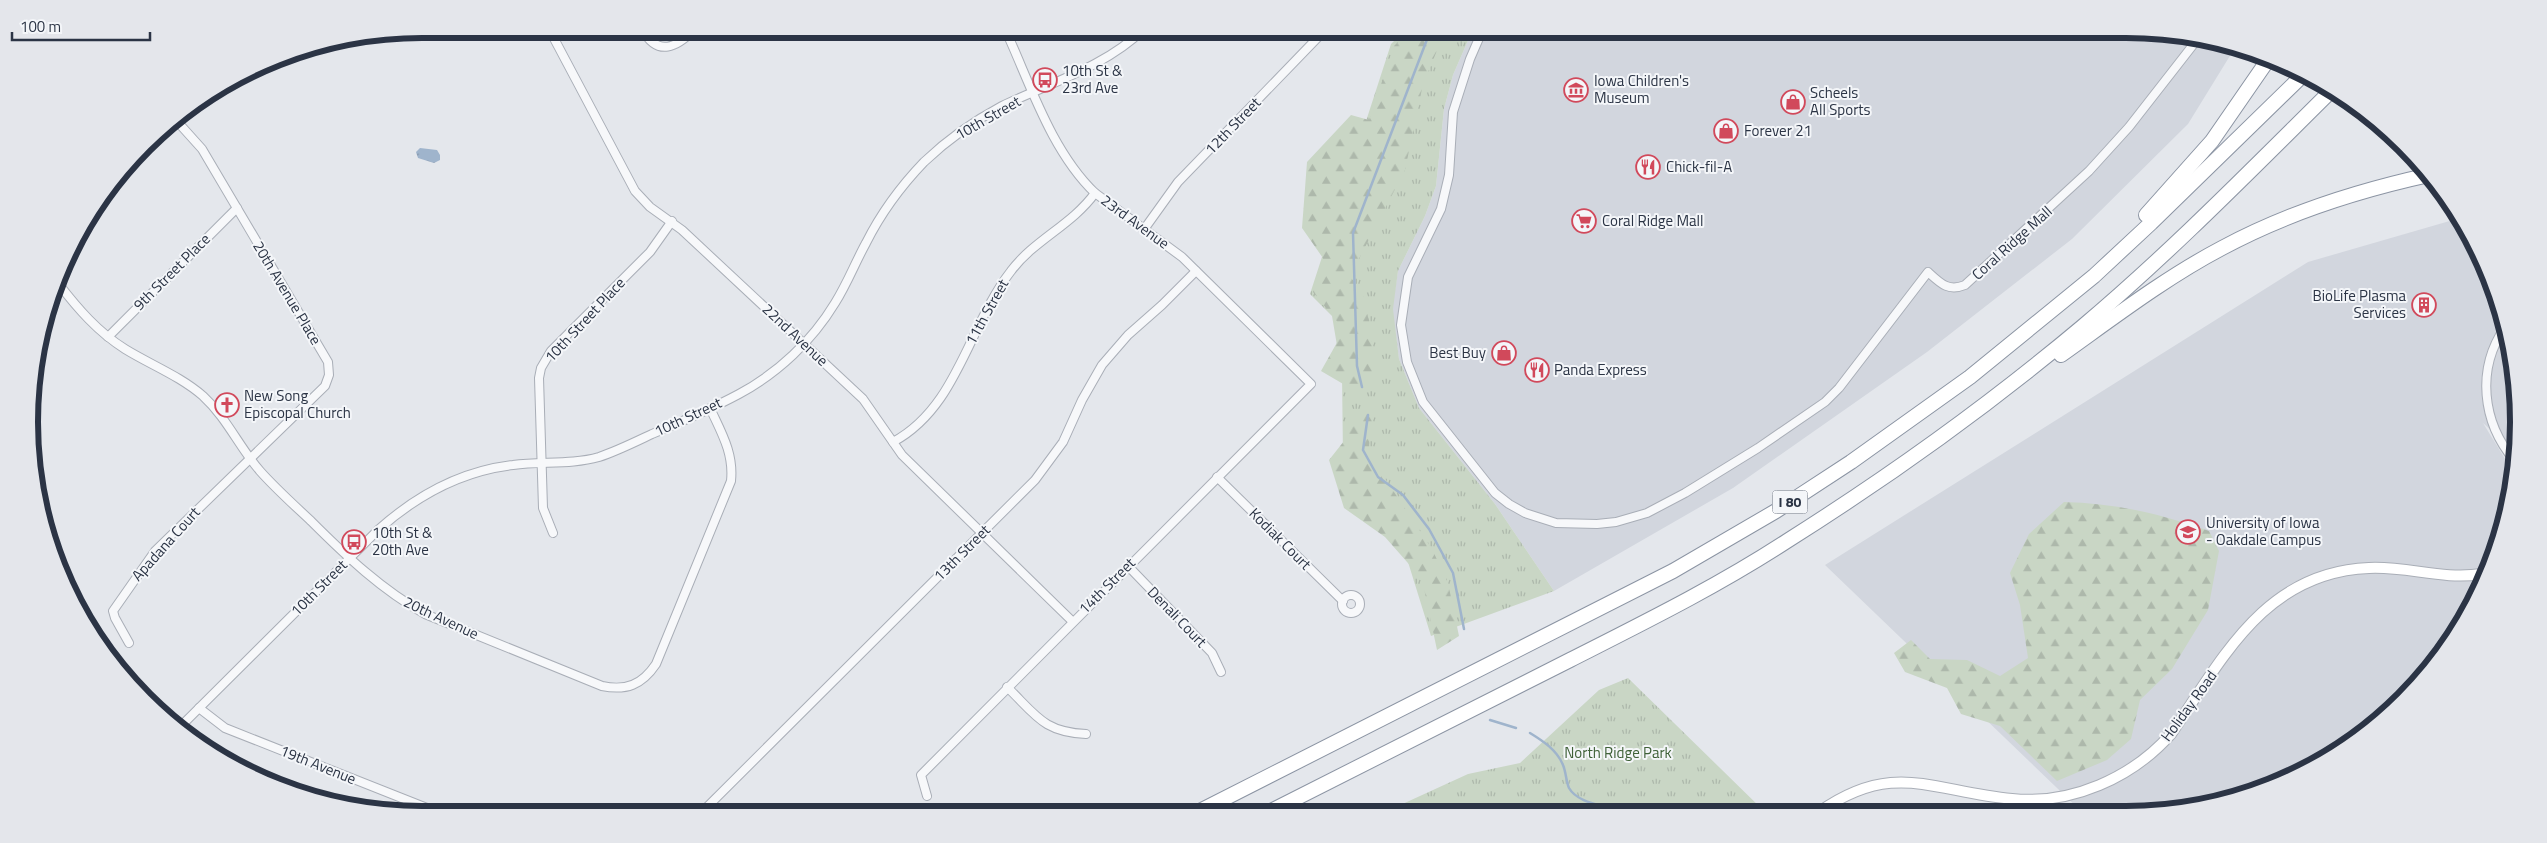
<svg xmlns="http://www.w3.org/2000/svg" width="2547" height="843" font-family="'Titillium Web',sans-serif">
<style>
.built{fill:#d2d6de}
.grass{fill:url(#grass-tufts)}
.forest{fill:url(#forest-firs)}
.water{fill:url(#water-ripples)}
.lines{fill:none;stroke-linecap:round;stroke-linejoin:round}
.stream{stroke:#9fb4cc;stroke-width:2.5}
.street-casing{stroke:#a9aeb7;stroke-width:10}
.secondary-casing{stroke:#a9aeb7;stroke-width:12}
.highway-casing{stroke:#8b94a3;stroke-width:16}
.street{stroke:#f7f8fa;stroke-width:8}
.secondary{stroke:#fff;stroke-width:10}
.highway{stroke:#fff;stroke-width:14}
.labels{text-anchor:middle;stroke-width:4;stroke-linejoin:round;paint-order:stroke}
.shield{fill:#f4f6f9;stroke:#676e7b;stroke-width:1}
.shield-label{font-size:14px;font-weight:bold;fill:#2b3445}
.poi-label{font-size:15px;fill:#2b3445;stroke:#f4f6f9;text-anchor:start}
.street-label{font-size:15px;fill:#2b3445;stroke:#f4f6f9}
.park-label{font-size:15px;fill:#3f6138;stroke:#f4f6f9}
.rim{fill:none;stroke:#2b3445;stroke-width:6}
</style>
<defs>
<pattern id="grass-tufts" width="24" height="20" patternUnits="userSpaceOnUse" patternTransform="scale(1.25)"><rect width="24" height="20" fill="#c9d6c5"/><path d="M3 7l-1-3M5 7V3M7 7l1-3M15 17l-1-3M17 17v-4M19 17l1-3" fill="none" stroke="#adb8ab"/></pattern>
<pattern id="forest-firs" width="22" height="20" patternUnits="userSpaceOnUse" patternTransform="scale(1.25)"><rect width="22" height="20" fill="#c9d6c5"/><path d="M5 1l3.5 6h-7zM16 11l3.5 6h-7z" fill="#adb8ab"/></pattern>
<pattern id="water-ripples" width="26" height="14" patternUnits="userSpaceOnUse" patternTransform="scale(1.25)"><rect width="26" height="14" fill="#9fb4cc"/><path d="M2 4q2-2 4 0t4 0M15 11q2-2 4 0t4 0" fill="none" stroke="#8293a7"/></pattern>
</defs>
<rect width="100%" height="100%" fill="#e4e7ec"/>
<g class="built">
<polygon points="1473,29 2125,29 2202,36 2236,46 2188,124 2072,239 1927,352 1733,488 1554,591 1495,504 1419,408 1399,359 1392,309 1398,271 1425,216 1436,186 1444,109 1453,75"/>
<polygon points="2460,218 2488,271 2511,345 2518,422 2515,452 2483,423 2513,472 2511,498 2466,618 2385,717 2299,774 2177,811 2081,811 1825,565 2308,262"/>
</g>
<g class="grass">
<polygon points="1406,29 1473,29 1453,75 1444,109 1436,186 1425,216 1398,271 1393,309 1399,359 1419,408 1495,504 1554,591 1431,636 1408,562 1343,458 1342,375 1332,316 1310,294 1391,44"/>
<polygon points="1628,678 1765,812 1385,812 1468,774 1520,763 1599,690"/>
</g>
<g class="forest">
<polygon points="1411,29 1446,29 1423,84 1405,170 1350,276 1365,299 1378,379 1350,388 1321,371 1344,330 1313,292 1325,261 1302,228 1307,162 1351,115 1369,120 1394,46"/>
<polygon points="1374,409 1368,453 1432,549 1448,583 1459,636 1437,650 1422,579 1385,537 1344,508 1329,460 1348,436 1350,412"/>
<path d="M2064,502C2114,503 2162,514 2209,531L2219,551L2208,610L2172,669L2140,700L2131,739L2107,760L2057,781L2000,726L1961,714L1947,688L1905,672L1894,653L1911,640L1930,659L1967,660L2000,676L2028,658L2020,605L2010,573L2029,534Z"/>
</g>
<polygon class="water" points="420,148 437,150 440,155 440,160 434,163 418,158 416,152"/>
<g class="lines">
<g class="stream">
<polyline points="1362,387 1357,366 1353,233 1431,29"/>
<polyline points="1368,415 1363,450 1378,477 1403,495 1429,529 1453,573 1464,629"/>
<polyline points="1490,720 1516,728"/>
<path d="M1530,733C1543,741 1557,750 1563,765C1566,772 1566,781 1569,788C1578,804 1606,805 1622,812"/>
</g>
<g class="street-casing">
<g id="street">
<polyline points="549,29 635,191 650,207 682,230 863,399 902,455 1072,621"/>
<path d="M642,29C658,58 677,47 695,29"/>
<path d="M1483,29L1470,59L1453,112L1449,175L1441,209L1408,277L1401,325L1407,362L1423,402L1495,493L1509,504L1525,513L1556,523L1597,524L1616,522L1647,513L1685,493L1758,448L1825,402L1839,388L1928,272C1940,283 1948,292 1965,285L2089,171L2129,127L2200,36"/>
<polyline points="1145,228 1178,182 1326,29"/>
<path d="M58,283C78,309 98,332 125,349C151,365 180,376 203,396C227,418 239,447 260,471C276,489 294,505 311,521C346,556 382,590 425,614L602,686C626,691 642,685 656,664L731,481C734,453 721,432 710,408"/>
<path d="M2505,327C2476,369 2482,422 2514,460"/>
<polyline points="108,337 237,208"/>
<path d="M893,442C958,407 968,326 1011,271C1034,240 1072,225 1095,193"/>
<polyline points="1217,477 1343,601"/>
<polyline points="553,533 543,508 539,378 541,368 551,351 650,252 672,221"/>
<polyline points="1128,566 1212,653 1221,672"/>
<circle cx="1351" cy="604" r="9"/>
<polyline points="129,643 115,618 113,611 155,551 325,386 329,375 328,362 202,149 175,119"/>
<path d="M1007,687C1036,715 1043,732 1086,734"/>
<polyline points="199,708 225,728 442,814"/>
<path d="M180,727L378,530C417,495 461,471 513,465C542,461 571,465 599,457C617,451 635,442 652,434C681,422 711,409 739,394C778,373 812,341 835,303C847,284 855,263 866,243C881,213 901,186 924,162C947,140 974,121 1002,106C1050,83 1105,67 1144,29"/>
<path d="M927,796L921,775L1311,384L1182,257L1095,193C1051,151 1030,83 1005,29"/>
<polyline points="700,814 1035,480 1063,442 1082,400 1102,365 1128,335 1162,305 1196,271"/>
</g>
</g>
<g class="secondary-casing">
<path id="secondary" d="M1819,812C1894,759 1933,792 2012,799C2071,805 2132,778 2171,734C2223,658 2265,572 2369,568C2408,566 2441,580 2482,574"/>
</g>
<g class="highway-casing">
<g id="highway">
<polyline points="2146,215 2212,141 2270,57"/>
<path d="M2061,355C2113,318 2165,278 2222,248C2287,213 2356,191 2429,175"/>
<polyline points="1196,813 1673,571 1776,511 1851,462 1970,377 2094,276 2151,223 2304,74"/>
<path d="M1267,813C1368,762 1469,711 1570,660C1643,623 1718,586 1787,541C1890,476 1989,405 2082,327C2170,253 2251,170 2333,89"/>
</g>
</g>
<use href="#street" class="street"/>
<use href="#secondary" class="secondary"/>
<use href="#highway" class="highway"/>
</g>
<defs>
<g id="bus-ring" transform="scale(1.25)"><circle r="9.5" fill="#f4f6f9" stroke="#d1495b" stroke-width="1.5"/><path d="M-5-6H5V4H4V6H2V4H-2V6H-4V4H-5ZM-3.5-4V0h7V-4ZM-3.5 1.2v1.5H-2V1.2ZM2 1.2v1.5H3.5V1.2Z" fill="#d1495b"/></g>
<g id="museum-ring" transform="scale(1.25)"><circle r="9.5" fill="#f4f6f9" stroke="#d1495b" stroke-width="1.5"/><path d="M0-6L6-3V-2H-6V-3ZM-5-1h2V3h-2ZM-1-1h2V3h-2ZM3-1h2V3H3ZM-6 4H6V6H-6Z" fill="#d1495b"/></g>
<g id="shop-ring" transform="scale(1.25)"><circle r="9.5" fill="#f4f6f9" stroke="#d1495b" stroke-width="1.5"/><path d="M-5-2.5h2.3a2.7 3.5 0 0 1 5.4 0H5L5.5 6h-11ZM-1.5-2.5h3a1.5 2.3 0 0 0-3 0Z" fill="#d1495b"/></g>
<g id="restaurant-ring" transform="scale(1.25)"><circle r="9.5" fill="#f4f6f9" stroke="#d1495b" stroke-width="1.5"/><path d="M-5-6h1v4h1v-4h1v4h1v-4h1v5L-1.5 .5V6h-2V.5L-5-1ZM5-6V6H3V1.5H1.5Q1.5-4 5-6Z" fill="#d1495b"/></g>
<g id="supermarket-ring" transform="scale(1.25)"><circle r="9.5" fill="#f4f6f9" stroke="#d1495b" stroke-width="1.5"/><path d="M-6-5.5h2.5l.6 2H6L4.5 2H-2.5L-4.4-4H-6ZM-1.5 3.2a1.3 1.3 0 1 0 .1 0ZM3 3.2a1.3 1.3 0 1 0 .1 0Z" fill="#d1495b"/></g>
<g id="building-ring" transform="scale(1.25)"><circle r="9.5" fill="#f4f6f9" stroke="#d1495b" stroke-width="1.5"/><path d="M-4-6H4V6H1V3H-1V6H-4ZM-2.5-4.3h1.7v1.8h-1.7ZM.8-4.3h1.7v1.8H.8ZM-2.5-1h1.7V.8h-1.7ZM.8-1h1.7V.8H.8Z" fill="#d1495b"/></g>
<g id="church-ring" transform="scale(1.25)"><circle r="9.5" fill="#f4f6f9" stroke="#d1495b" stroke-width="1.5"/><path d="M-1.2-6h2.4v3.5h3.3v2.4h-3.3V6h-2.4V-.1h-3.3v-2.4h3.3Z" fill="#d1495b"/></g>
<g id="university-ring" transform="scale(1.25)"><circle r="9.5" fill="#f4f6f9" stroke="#d1495b" stroke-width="1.5"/><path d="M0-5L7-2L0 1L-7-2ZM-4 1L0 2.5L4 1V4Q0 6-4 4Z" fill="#d1495b"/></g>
</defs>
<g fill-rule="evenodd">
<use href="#bus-ring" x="1045" y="80"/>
<use href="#museum-ring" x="1576" y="90"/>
<use href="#shop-ring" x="1793" y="102"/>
<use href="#shop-ring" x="1726" y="131"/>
<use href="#restaurant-ring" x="1648" y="167"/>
<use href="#supermarket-ring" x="1584" y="221"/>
<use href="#building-ring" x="2424" y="305"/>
<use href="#shop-ring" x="1504" y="353"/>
<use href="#restaurant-ring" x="1537" y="370"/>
<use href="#church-ring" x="227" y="405"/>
<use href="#university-ring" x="2188" y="532"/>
<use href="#bus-ring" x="354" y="542"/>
</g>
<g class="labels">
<rect class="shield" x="1772.5" y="490.5" width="35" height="23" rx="4"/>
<g class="shield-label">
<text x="1790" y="507">I 80</text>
</g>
<g class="poi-label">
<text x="1062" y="76">10th St &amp;<tspan x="1062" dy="17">23rd Ave</tspan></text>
<text x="1594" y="86">Iowa Children's<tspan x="1594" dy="17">Museum</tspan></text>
<text x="1810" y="98">Scheels<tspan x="1810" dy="17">All Sports</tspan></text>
<text x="1744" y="136">Forever 21</text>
<text x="1666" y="172">Chick-fil-A</text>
<text x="1602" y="226">Coral Ridge Mall</text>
<text x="2406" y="301" text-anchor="end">BioLife Plasma<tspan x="2406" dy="17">Services</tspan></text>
<text x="1486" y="358" text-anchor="end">Best Buy</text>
<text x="1554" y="375">Panda Express</text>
<text x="244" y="401">New Song<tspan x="244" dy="17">Episcopal Church</tspan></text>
<text x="2206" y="528">University of Iowa<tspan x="2206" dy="17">- Oakdale Campus</tspan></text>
<text x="372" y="538">10th St &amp;<tspan x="372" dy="17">20th Ave</tspan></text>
</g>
<g class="street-label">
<text transform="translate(988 118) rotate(-30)" y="5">10th Street</text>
<text transform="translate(1233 126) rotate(-46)" y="5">12th Street</text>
<text transform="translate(1135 222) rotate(36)" y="5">23rd Avenue</text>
<text transform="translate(2012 243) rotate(-42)" y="5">Coral Ridge Mall</text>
<text transform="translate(172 272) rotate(-45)" y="5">9th Street Place</text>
<text transform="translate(287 293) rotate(59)" y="5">20th Avenue Place</text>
<text transform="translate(987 312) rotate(-61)" y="5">11th Street</text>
<text transform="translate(585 320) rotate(-47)" y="5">10th Street Place</text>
<text transform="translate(795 335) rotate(43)" y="5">22nd Avenue</text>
<text transform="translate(688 417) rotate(-25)" y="5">10th Street</text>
<text transform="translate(1280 539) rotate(45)" y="5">Kodiak Court</text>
<text transform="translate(166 544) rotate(-48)" y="5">Apadana Court</text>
<text transform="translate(962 553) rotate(-45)" y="5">13th Street</text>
<text transform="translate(1107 586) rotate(-45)" y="5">14th Street</text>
<text transform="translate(319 588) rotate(-45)" y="5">10th Street</text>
<text transform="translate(1177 617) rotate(46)" y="5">Denali Court</text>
<text transform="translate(441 618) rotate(25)" y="5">20th Avenue</text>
<text transform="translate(2189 706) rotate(-54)" y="5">Holiday Road</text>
<text transform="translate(318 765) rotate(22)" y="5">19th Avenue</text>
</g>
<g class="park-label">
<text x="1618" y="758">North Ridge Park</text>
</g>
</g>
<path d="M0 0H2547V843H0ZM422 38H2126A384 384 0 0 1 2510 422V422A384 384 0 0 1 2126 806H422A384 384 0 0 1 38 422V422A384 384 0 0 1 422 38Z" fill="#e4e6eb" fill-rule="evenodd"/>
<path class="rim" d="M422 38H2126A384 384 0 0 1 2510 422V422A384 384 0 0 1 2126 806H422A384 384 0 0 1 38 422V422A384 384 0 0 1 422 38Z"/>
<path d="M12 32v8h138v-8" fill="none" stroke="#2b3445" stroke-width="2.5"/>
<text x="20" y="32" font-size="15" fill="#2b3445" stroke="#f4f6f9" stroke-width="4" paint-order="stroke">100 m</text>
</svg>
